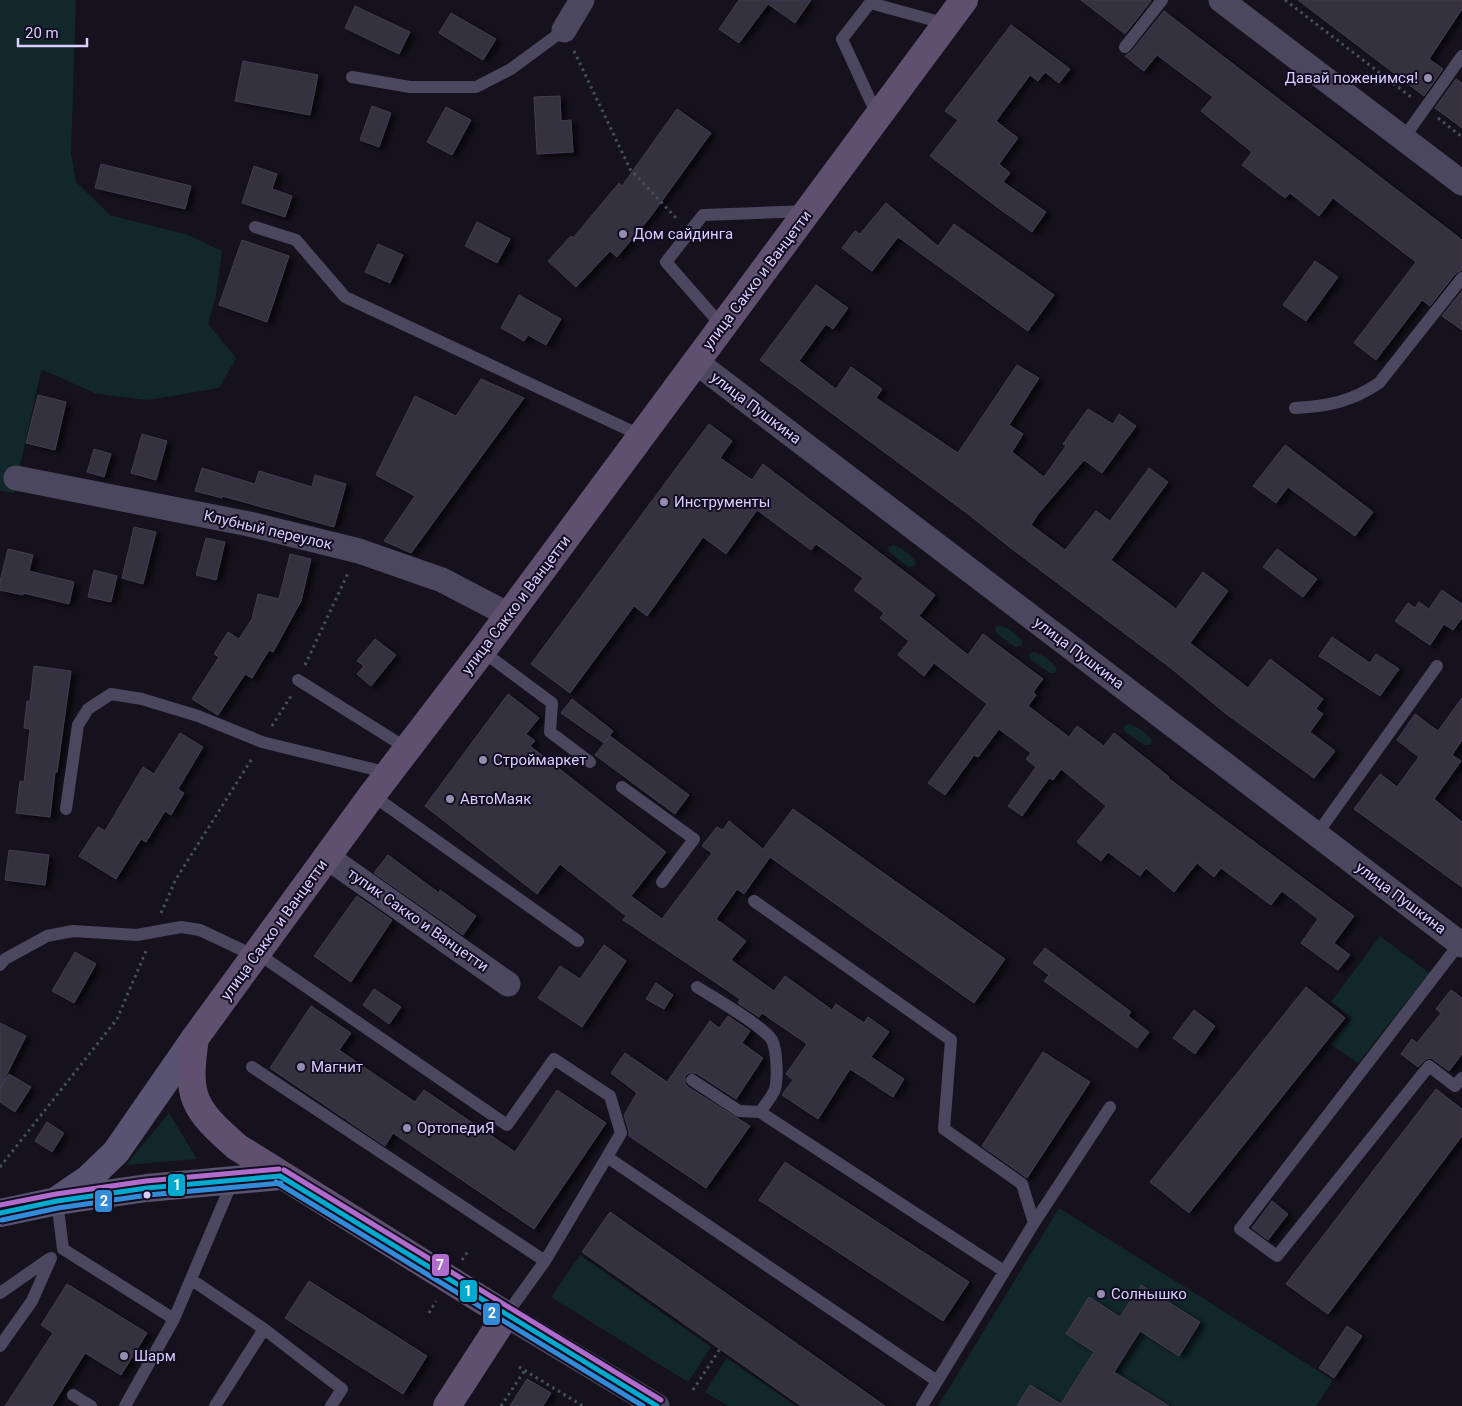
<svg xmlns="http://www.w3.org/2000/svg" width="1462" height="1406" font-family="Roboto,sans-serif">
<defs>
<filter id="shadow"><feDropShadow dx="5.5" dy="3" stdDeviation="2.5" flood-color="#0009"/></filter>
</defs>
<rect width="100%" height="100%" fill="#15121d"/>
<path fill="#12272a" d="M0,0H76L71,153L76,182L110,215L188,235L222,251L216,295L208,324L236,358L219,388L148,400L97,394L43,370L41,371L14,493L0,491Z
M893,545C901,547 911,555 916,562L914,566L908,567L889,552L888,547Z
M1000,626C1008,627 1018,635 1023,642L1021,646L1015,647L996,633L995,627Z
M1034,652C1042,654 1052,661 1057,669L1055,673H1050L1030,659L1029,654Z
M1128,724C1137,726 1147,733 1152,740L1150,745H1144L1124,731V726Z
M1380,936L1429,973L1358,1063L1330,1044L1352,1018L1331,1002Z
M169,1113L197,1159L126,1165Z
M1059,1208L1333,1380L1316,1406H1146L1152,1396L1114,1372L1140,1331L1179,1356L1200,1322L1141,1285L1120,1317L1089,1298L1066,1334L1094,1352L1061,1404L1030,1385L1017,1406H938Z
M580,1255L711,1347L688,1382L551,1297Z
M727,1358L796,1406H728L705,1392Z"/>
<path fill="#343040" stroke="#433c51" filter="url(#shadow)" d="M739,0H811L795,23L768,4L739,43L719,29Z
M1081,0H1150L1151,1L1125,34Z
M1298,0H1462V9L1429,59L1443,69L1424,96Z
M355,6L410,32L399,54L345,28Z
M1164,11L1462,240V270L1456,273L1430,306L1422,300L1376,360L1354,343L1416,262L1333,198L1319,216L1290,193L1285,198L1242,165L1252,152L1201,111L1213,97L1157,55L1144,71L1125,56L1131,52Z
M451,13L496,39L483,60L439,33Z
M1011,25L1070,69L1059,83L1045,72L1038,81L1030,75L996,121L1018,138L999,164L1010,173L1003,182L1046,212L1032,232L997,207L930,156L958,120L945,111Z
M243,61L318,75L310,115L235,101Z
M1456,79L1462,83V128L1435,108Z
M560,96L561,121L571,120L573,152L537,154L534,97Z
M372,106L391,113L379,147L360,140Z
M446,107L471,120L452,155L427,142Z
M677,109L711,133L651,216L617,257L610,251L576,287L548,261L571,236L573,238L619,183L622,186Z
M101,164L191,186L185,209L95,188Z
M254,166L277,174L272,189L292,196L285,217L242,203Z
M886,203L938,246L954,224L1054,295L1028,331L898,237L872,271L842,248L855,231L860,234Z
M477,222L510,239L497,263L465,246Z
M242,240L289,256L267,322L219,305Z
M378,244L403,255L390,283L365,272Z
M1315,261L1338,277L1306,321L1283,305Z
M816,285L848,308L833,329L826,324L799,361L836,389L851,367L882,389L876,398L958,453L1017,365L1039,378L1009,425L1023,434L1012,452L1044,477L1066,446L1063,444L1088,409L1113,424L1119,414L1136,426L1102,473L1084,460L1038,514L1031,525L1065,550L1096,511L1110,521L1149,468L1168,482L1111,560L1176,609L1203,572L1228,591L1190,643L1248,688L1270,659L1323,699L1316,709L1323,714L1310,732L1335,751L1314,778L1225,713L1172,669L1012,549L968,514L760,360Z
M1462,291V330L1442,316Z
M519,295L561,319L546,345L528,335L524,341L501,328Z
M481,379L524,398L411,553L384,541L415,496L376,475L415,396L456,416Z
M38,395L66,402L55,450L26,443Z
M709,424L732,441L720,458L752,480L763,464L935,595L919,616L968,655L983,634L1043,679L1033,692L1036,695L1028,706L1069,737L1077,726L1104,746L1114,733L1169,777L1168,778L1354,916L1334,943L1350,955L1338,970L1301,943L1318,919L1282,891L1271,905L1221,868L1214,877L1197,863L1174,892L1146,868L1140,876L1108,852L1101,861L1077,842L1106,806L1061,769L1053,780L1049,778L1022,816L1008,806L1036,767L1026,759L1031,753L999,729L978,757L974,755L945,795L928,783L987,704L934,663L924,676L898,655L909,641L880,618L884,613L854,590L863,578L816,544L811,550L757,510L726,554L703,537L647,616L634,606L570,693L531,664Z
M142,434L167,441L156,480L131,473Z
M1285,445L1373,512L1355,536L1288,487L1276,503L1253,486Z
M94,449L111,454L104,477L87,472Z
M202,468L255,484L259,471L312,487L315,475L346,484L334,527L222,496V498L195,491Z
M134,527L156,532L143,584L122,578Z
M206,538L225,542L216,580L196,575Z
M8,549L33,555L29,571L74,582L69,604L23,593V595L0,590V581Z
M1277,549L1317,579L1303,597L1263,567Z
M290,554L311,559L301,601L273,652L269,650L252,678L245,674L218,715L192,699L219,657L214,654L228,632L239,639L252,619L258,594L279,599Z
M94,570L117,576L111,602L88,597Z
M1442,590L1462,604V618L1453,630L1444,624L1430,645L1395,621L1408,603L1415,608L1419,602L1429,609Z
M1332,637L1370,663L1376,654L1399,669L1380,696L1319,656Z
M375,639L396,655L371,686L357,674L364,666L357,661Z
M34,666L71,671L57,772H55L50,817L16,813L20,781L24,782L30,729L24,728L27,701H30Z
M508,694L539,718L526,734L535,741L530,746L666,852L631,896L662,919L712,853L702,846L717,827L723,830L729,821L763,849L793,809L1005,959L974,1003L770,857L744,894L737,889L716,919L746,941L731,960L774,991L785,976L832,1010L836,1004L864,1023L868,1017L889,1032L871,1057L904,1079L893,1097L850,1069L818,1119L782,1095L793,1080L786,1074L807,1044L762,1013L759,1017L738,1003L740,999L623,920L626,916L560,864L537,894L425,806Z
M1462,698V740L1452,755L1461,761L1434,799L1462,822V887L1354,809L1380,774L1397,787L1419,757L1397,740L1415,714L1438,731Z
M572,699L613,731L604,743L561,713Z
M180,733L203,747L178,789L184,793L171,815L165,811L146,842L141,839L116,879L79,856L98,827L105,831L143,767L154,774Z
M610,736L689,795L675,814L595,755Z
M9,850L49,855L45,885L5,880Z
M388,855L439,893L440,890L476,916L463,935L374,873Z
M357,896L392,920L351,982L314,956Z
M604,945L626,961L582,1027L538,998L560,966L580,979Z
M1045,948L1131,1012L1128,1016L1149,1032L1137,1048L1044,981L1049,975L1033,963Z
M75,952L96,964L74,1003L52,991Z
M656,983L673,995L664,1009L646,999Z
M1306,987L1345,1018L1189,1213L1150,1182Z
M374,989L401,1007L389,1024L363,1005Z
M1451,990L1462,998V1054L1449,1071L1431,1058L1426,1059L1418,1067L1401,1054L1412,1039L1417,1043L1441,1013L1436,1009Z
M311,1006L351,1033L339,1050L415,1102L424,1090L515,1152L557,1090L606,1123L534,1229L393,1133L385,1146L270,1068Z
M1194,1010L1215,1026L1195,1054L1173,1038Z
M728,1016L750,1031L742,1043L763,1058L736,1099L696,1073H689L685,1076V1083L688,1087L750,1126L706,1188L629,1136V1131L624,1115L637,1093L611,1073L625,1053L667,1082L710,1021L719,1028Z
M0,1023L26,1036L0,1088Z
M1043,1052L1090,1082L1027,1178L982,1146Z
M9,1074L31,1087L15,1112L0,1102V1088Z
M1436,1089L1462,1109V1136L1328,1314L1286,1284Z
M47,1122L64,1133L52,1152L35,1141Z
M785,1162L969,1282L943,1321L759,1200Z
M1272,1201L1288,1214L1268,1240L1252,1228Z
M610,1212L687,1266L885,1406H801L582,1252Z
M309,1281L427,1356L403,1394L285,1318Z
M67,1284L147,1333L121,1375L85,1353L52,1406H5L53,1333L41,1325Z
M1141,1285L1200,1322L1179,1356L1140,1331L1114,1372L1169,1406H1017L1030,1385L1061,1404L1094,1352L1066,1334L1089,1297L1120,1317Z
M1347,1326L1362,1336L1334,1378L1319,1368Z
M527,1379L551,1393L543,1406H510Z"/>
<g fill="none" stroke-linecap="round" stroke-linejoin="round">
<path stroke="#45505e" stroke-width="3" stroke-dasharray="2.5 4" stroke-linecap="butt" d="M1285,0L1411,97
M574,51L630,169L677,219
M1438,118L1462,137
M305,665L348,573
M272,726L291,696
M161,913L176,879L253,757
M0,1167L117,1019L146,951
M462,1260L469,1250
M429,1313L436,1301
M519,1367L583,1406
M693,1390L720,1349
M501,1406L525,1370"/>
<path stroke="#4b475e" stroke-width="12" d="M1125,47L1162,0
M352,77L410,87H476L511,69L564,30
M878,117L842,39L870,3L947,24
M1403,139L1462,56
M255,227L296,240L345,297L642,436
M722,326L666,262L703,215L806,211
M1295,408C1328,406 1351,402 1379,383L1462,278
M482,651L552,703L550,732L590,762
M298,680L408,749
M622,787L694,839L662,882
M372,795L578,941
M66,809L78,725L88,709L111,694L142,699L198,716L262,742L389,773
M1317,834L1437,666
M754,901L951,1040L944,1129L1022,1184L1034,1223
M1460,943L1240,1229L1277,1256L1429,1066L1455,1086L1462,1078
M257,953L507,1125L554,1059L610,1096L621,1133L607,1157
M0,965L5,959L47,936L73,931L137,935L181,927L200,930L255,956
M697,987C714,998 762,1025 772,1040C777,1050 778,1078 775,1089C772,1097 765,1105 760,1112L1004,1271
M252,1067L545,1261
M692,1080L739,1111L760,1112
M57,1201L63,1249
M63,1249L174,1319
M192,1280L264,1329L215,1406
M0,1293L49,1259
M506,1315L545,1261L607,1157L937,1381
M264,1329L342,1389L331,1406
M0,1346L32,1301L51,1258
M73,1395L91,1406
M125,1406L174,1319L233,1180
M922,1406L1034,1223L1110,1107"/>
<path stroke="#4b475e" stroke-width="25" d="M1221,0L1462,183
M564,30L582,0
M696,362L1462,945
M16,478L249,524L359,551L442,580L509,615
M327,857L508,984
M506,1315L657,1406"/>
<path stroke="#575371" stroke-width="28" d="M60,1198L88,1179L116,1152L195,1038
M0,1213L57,1201L147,1188L280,1176"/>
<path stroke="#60506f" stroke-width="28" d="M447,1406L506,1315L237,1147C193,1108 186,1098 195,1038L372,795L482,651L964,0"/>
<defs>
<path id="bus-1" d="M280,1176L657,1406
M0,1213L57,1201L147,1188L280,1176"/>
<path id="bus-2" d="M276,1182L643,1406
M2,1220L58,1208L148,1195L281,1183"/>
<path id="bus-3" d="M284,1170L661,1400
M0,1205L56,1194L146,1181L279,1169"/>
</defs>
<use href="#bus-1" stroke="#130d22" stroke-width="9"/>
<use href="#bus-2" stroke="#130d22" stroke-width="9"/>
<use href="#bus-3" stroke="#130d22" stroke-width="9"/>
<use href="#bus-1" stroke="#00a9ce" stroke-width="5"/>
<use href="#bus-2" stroke="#338bd7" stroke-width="5"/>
<use href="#bus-3" stroke="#b06ccc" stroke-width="5"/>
</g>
<g fill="#948db0" stroke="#130d22" stroke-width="2">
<circle cx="1428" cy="78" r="5"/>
<circle cx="623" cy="234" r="5"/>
<circle cx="664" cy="502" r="5"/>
<circle cx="483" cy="760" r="5"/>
<circle cx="450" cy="799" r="5"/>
<circle cx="301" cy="1067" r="5"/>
<circle cx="407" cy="1128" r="5"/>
<circle cx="1101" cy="1294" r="5"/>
<circle cx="124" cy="1356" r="5"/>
</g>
<circle fill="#d9cfff" stroke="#130d22" stroke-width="2" cx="147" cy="1195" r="4.5"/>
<g text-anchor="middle" stroke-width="4" stroke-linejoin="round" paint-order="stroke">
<g font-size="15" fill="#d9cfff" stroke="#130d22" text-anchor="start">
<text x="1418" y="83" text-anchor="end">Давай поженимся!</text>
<text x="633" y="239">Дом сайдинга</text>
<text x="674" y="507">Инструменты</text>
<text x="493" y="765">Строймаркет</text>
<text x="460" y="804">АвтоМаяк</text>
<text x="311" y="1072">Магнит</text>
<text x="417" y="1133">ОртопедиЯ</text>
<text x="1111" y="1299">Солнышко</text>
<text x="134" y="1361">Шарм</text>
</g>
<g font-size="15" fill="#d9cfff" stroke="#130d22">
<text transform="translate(757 280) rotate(-53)" y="5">улица Сакко и Ванцетти</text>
<text transform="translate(756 408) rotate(37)" y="5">улица Пушкина</text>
<text transform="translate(268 530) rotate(13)" y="5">Клубный переулок</text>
<text transform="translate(516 605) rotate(-53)" y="5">улица Сакко и Ванцетти</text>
<text transform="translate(1079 653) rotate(37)" y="5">улица Пушкина</text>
<text transform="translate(1401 898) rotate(37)" y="5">улица Пушкина</text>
<text transform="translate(418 920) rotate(35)" y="5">тупик Сакко и Ванцетти</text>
<text transform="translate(274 930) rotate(-54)" y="5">улица Сакко и Ванцетти</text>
</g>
</g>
<g stroke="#130d22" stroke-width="2">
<rect x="167" y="1173" width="19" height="24" rx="5" fill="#00a9ce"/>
<rect x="94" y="1189" width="19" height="24" rx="5" fill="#338bd7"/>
<rect x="431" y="1253" width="19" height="24" rx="5" fill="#b06ccc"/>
<rect x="459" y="1279" width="19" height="24" rx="5" fill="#00a9ce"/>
<rect x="482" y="1302" width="19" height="24" rx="5" fill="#338bd7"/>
</g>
<g font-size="14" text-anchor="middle" font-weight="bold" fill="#fff">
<text x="177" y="1190">1</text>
<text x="104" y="1206">2</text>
<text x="440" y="1270">7</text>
<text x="468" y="1296">1</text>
<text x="492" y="1318">2</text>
</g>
<path d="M18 38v8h69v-8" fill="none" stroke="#d9cfff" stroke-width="2.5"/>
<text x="25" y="38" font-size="15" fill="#d9cfff" stroke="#130d22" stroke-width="4" paint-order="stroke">20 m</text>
</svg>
